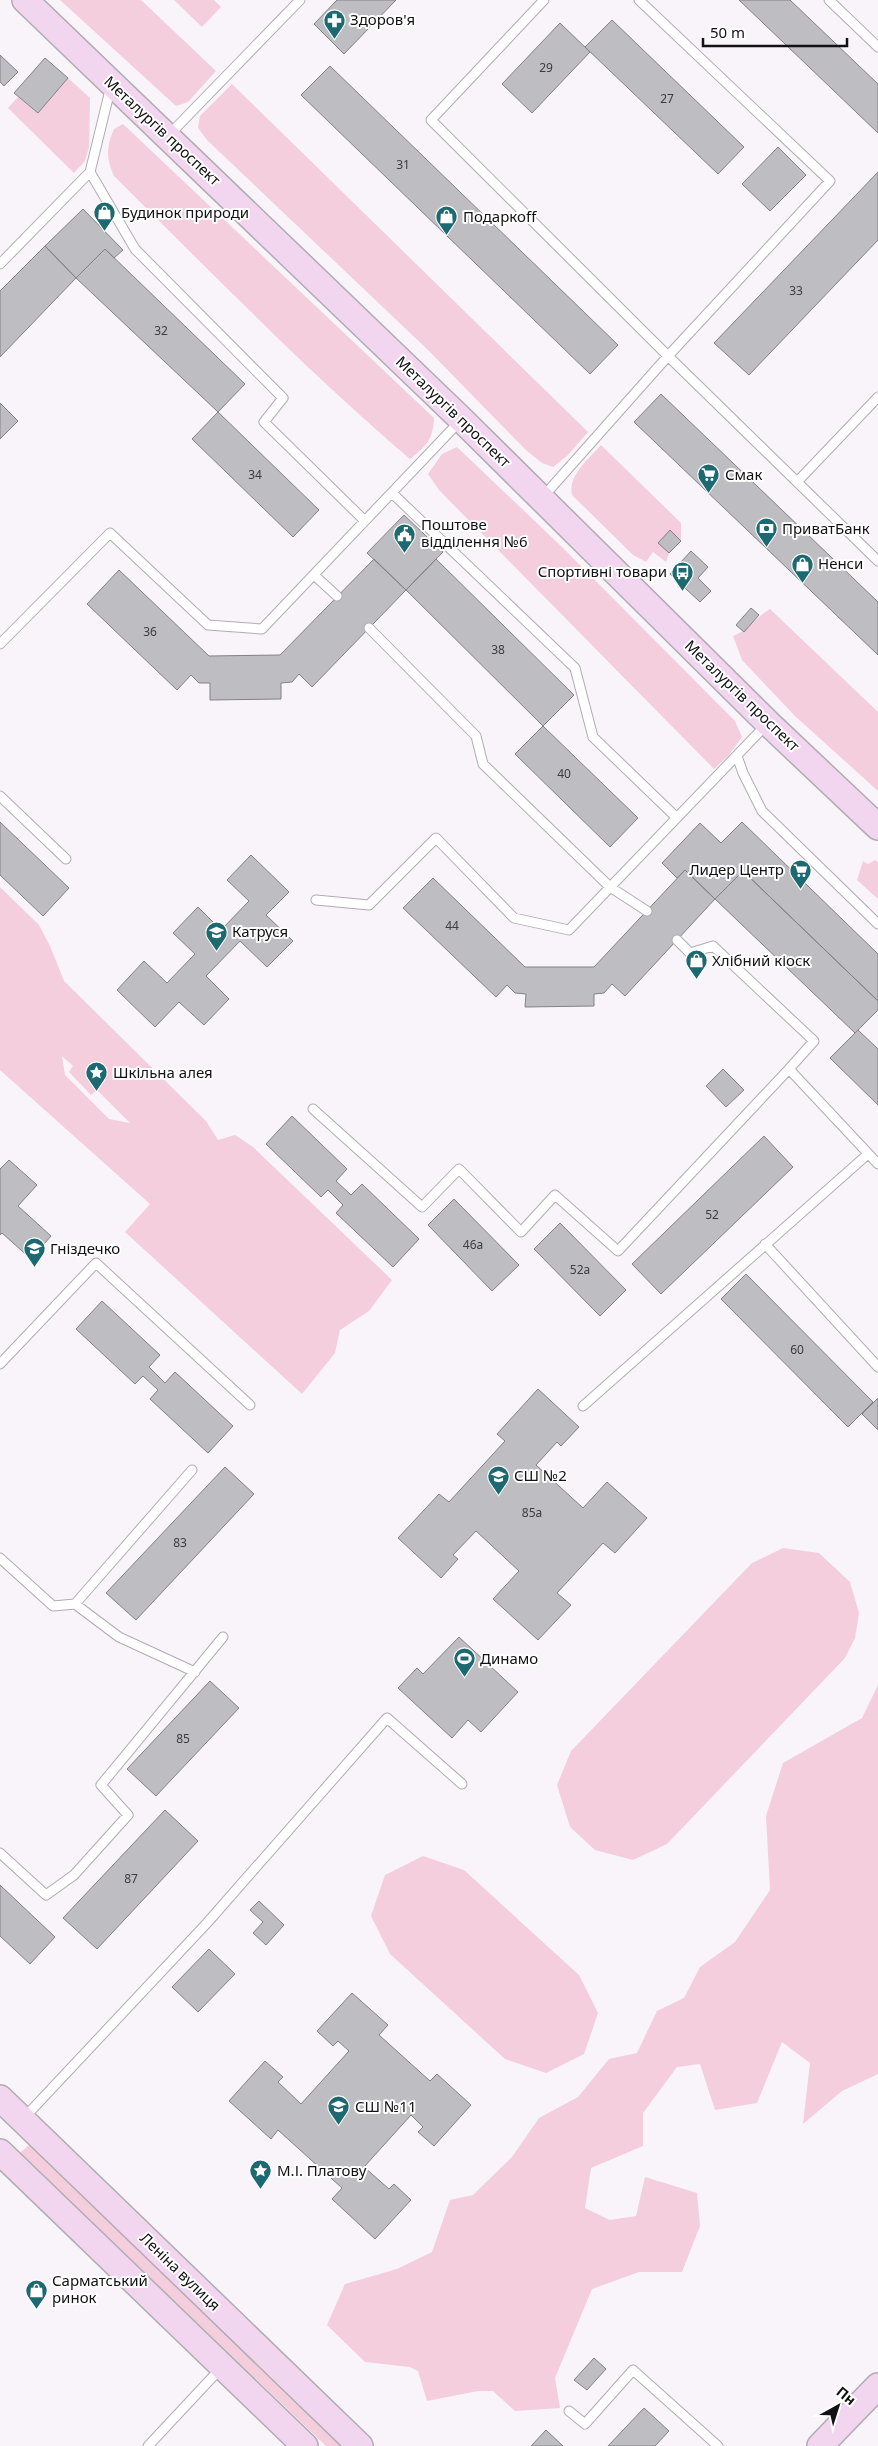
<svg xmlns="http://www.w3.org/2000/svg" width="878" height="2446" font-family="'Noto Sans',sans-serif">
<rect width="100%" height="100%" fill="#f8f4fa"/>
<path fill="#f4cedc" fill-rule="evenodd" d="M60,0H141L216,71L188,102L176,106Z
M174,0H214L221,7L202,27Z
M68,78L90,98L89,147L85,161L74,173L8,108L18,97L38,113Z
M232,84L588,432L568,455L553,467L542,463L526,450L428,350L207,140L198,128L200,116Z
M123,124L434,418C433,440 426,446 410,459C306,370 211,272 114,176C106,159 106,147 114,129Z
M601,445L681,523V541L669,553L666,562L653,552L646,562L633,555L572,495C568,475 588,460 601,445Z
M457,447L562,547L735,721L742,737L729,755L714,769L439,490L428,474L442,454Z
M770,609L878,712V791L795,716L742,660L733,636C748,631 756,617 770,609Z
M875,860L878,862V899L857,880L863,861L868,864Z
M0,887L39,925L50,946L64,981L206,1121L218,1140L235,1135L253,1147L392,1280L369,1311L340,1330L335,1353L302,1394L125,1232L150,1204L0,1070ZM62,1056L73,1066L69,1072L91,1095L97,1090L130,1123L109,1119L65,1075Z
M783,1548L819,1553L850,1582L859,1613L855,1638L845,1658L667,1844L633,1860L595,1850L570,1827L557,1785L571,1751L752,1563Z
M878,1685V2074L842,2091L803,2124L810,2063L782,2042L757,2103L715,2110L700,2064L677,2067L643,2113V2146L591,2168L585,2208L610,2220L636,2216L645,2177L697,2193L700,2226L682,2272H639L592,2289L555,2378L560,2408L515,2411L493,2391H478L427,2401L418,2371L410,2367L365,2362L327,2325L345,2284L397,2269L432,2252L450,2200L473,2195L512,2157L539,2118L578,2097L609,2059L637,2053L657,2011L684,1998L700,1967L735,1942L770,1890L766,1816L783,1763L862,1718Z
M423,1856L464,1870L579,1975L598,2013L584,2054L546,2073L505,2059L390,1954L371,1916L385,1875Z
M30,2144L345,2446H326L20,2153Z"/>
<path fill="#bdbdc2" stroke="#828187" d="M337,0H396L344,54L314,24Z
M739,0H790L878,84V133Z
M612,20L744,147L718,174L585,47Z
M560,23L590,52L532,113L502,84Z
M0,55L18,72L4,86L0,82Z
M45,58L68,78L38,113L14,93Z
M330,66L618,345L590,374L301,95Z
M778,147L806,175L770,211L742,184Z
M878,172V240L749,375L714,343Z
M83,209L123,250L114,258L105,249L76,278L45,246Z
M45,246L76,278L0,357V291Z
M105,249L245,384L218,412L76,278Z
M661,394L878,602V655L634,422Z
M0,403L18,421L0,439Z
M218,412L319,510L293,537L192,439Z
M404,515L443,552L406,590L367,553Z
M670,530L681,541L669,553L658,543Z
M691,551L708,567L698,578L711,591L700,602L670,574Z
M374,559L406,590L312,687L299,674L292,682L281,683V699L210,700V683H199L191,675L177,690L87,604L119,570L209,656L280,655Z
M436,559L574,695L543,726L406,590Z
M751,608L759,615L744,632L736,625Z
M543,726L638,818L610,847L515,754Z
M0,822L69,888L43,916L0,875Z
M742,822L878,954V1001L743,871L715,899L685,870L677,878L662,863L700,823L721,843Z
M251,855L289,892L266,915L293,941L267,967L240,941L206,976L229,999L204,1025L179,1002L155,1027L117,990L144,961L167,983L195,954L173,933L198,907L221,930L249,901L227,880Z
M685,870L715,899L625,996L612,984L604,993L594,994V1006L525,1007L526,994L515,993L507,985L496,997L403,908L433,878L525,967H594Z
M743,871L878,1001V1010L855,1033L715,899Z
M858,1030L878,1049V1105L830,1058Z
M723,1069L744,1090L726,1107L706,1086Z
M292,1116L347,1169L336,1181L351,1195L362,1184L419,1239L393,1267L336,1213L343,1205L328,1190L321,1197L266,1144Z
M764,1136L793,1167L661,1294L632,1264Z
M9,1160L37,1185L18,1206L51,1236L31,1259L2,1233L0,1235V1169Z
M454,1199L519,1265L492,1291L428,1225Z
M560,1223L626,1290L600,1316L534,1249Z
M746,1274L873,1402L848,1427L721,1299Z
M102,1301L160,1355L149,1367L165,1383L175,1372L233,1426L208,1453L150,1399L158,1390L143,1376L135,1384L76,1329Z
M538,1389L579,1427L561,1446L557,1442L536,1465L583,1508L607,1482L647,1518L615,1553L603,1543L557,1593L571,1605L538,1640L493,1599L519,1571L476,1531L453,1555L458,1559L441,1578L398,1538L439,1494L449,1502L505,1441L497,1434Z
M878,1398V1430L862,1414Z
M225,1467L254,1494L136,1620L106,1593Z
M459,1637L518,1692L481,1732L468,1720L452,1738L398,1688L417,1668L423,1674Z
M210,1681L239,1708L156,1796L127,1769Z
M165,1810L198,1841L97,1949L63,1918Z
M0,1885L55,1937L30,1964L0,1936Z
M259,1901L284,1925L266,1945L253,1933L263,1922L250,1910Z
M209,1949L235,1974L198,2012L172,1987Z
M352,1993L388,2025L379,2035L430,2081L437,2074L471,2105L434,2146L418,2132L423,2127L411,2115L364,2167L389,2189L394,2184L411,2200L375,2239L332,2199L342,2188L278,2130L271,2139L229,2101L265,2061L283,2077L278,2082L301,2104L349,2051L338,2041L333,2046L317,2031Z
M594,2358L606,2369L587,2390L574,2380Z
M644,2408L669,2431L655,2446H608Z
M546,2430L563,2446H531Z"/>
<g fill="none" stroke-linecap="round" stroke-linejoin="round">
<defs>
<path id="lane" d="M544,0L431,120L668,356L878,561
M829,0L878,47
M168,136L300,0
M90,172L135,249L283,398L264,422L365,521
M0,264L90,172L111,86
M797,482L878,397
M392,493L575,668L593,737L676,817
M542,498L668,356L830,181L639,0
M314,575L337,596
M369,628L476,736L483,764L610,887L647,911
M0,644L110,533L208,625L262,629L460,421
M737,756L743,773L762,811L878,924
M0,796L66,859
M316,900L369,905L436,838L514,918L569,930L767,724
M677,940L690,953L713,946L814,1041L789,1069L878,1164
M313,1109L422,1207L459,1169L521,1232L555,1195L618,1251L789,1069
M765,1244L878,1367
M0,1364L96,1263L250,1405
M583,1406L868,1154
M0,1558L53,1606L75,1604L192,1470
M75,1604L119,1637L195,1672
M0,1853L46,1895L74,1875L128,1815L101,1785L223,1637
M24,2118L207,1923L387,1718L462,1784
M569,2411L585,2424L633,2370L718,2446
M148,2446L221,2368"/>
<path id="secondary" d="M25,0L461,419L768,723L878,827
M0,2098L360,2446
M0,2152L305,2446
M820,2446L878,2386"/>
</defs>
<use href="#lane" stroke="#b0adb2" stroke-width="11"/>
<use href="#secondary" stroke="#b0adb2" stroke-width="28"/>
<use href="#lane" stroke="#fff" stroke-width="9"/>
<use href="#secondary" stroke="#f2d5ee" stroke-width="25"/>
</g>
<defs>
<symbol id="pharmacy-pin" viewBox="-11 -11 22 30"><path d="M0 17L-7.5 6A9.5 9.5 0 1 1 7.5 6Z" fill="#1d6972" stroke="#fff"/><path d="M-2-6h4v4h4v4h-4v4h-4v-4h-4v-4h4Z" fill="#fff"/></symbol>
<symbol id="shop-pin" viewBox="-11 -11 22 30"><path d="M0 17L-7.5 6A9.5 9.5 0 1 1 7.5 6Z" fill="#1d6972" stroke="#fff"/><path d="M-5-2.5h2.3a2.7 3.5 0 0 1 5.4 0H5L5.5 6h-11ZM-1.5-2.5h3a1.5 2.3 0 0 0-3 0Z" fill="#fff"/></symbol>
<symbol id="supermarket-pin" viewBox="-11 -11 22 30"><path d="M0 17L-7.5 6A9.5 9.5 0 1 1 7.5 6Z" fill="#1d6972" stroke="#fff"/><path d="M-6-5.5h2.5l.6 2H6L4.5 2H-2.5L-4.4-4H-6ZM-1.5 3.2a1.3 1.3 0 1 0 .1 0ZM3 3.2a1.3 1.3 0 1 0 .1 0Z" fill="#fff"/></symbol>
<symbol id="bank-pin" viewBox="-11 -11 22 30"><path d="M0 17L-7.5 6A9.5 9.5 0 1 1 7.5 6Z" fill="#1d6972" stroke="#fff"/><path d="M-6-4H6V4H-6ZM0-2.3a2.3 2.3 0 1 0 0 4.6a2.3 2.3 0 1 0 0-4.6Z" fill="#fff"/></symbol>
<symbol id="civic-pin" viewBox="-11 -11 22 30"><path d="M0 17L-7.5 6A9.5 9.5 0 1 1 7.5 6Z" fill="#1d6972" stroke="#fff"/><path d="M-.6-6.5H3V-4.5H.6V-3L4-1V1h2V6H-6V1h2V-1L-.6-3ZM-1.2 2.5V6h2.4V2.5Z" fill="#fff"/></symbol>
<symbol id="bus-pin" viewBox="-11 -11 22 30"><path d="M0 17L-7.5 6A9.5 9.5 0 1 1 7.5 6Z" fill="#1d6972" stroke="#fff"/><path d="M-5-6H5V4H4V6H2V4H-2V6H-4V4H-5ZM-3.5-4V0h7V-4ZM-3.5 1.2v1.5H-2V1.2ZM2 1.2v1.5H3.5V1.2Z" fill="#fff"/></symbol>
<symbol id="school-pin" viewBox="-11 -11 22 30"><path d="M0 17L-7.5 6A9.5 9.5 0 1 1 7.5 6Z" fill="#1d6972" stroke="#fff"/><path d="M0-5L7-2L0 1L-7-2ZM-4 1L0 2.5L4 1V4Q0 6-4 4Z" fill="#fff"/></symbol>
<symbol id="sight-pin" viewBox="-11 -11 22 30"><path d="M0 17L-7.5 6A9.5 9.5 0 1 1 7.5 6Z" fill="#1d6972" stroke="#fff"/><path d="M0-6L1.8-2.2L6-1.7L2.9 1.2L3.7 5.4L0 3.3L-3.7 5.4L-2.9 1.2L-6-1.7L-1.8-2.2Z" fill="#fff"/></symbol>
<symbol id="stadium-pin" viewBox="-11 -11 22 30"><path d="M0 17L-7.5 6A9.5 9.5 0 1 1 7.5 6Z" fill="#1d6972" stroke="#fff"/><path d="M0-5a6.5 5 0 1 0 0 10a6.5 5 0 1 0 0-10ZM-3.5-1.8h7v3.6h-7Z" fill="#fff"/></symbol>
</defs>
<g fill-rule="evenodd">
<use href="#pharmacy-pin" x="322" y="8" width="25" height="34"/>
<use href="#shop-pin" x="92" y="200" width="25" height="34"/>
<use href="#shop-pin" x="434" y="204" width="25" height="34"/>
<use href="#supermarket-pin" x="696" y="462" width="25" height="34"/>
<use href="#bank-pin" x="754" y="516" width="25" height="34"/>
<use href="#civic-pin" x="392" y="522" width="25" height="34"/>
<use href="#shop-pin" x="790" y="552" width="25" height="34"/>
<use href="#bus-pin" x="670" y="560" width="25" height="34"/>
<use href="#supermarket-pin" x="788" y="858" width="25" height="34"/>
<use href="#school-pin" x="204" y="920" width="25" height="34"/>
<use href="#shop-pin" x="684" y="948" width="25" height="34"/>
<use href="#sight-pin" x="84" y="1060" width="25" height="34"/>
<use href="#school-pin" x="22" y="1236" width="25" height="34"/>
<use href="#school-pin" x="486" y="1464" width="25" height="34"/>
<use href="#stadium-pin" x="452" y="1646" width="25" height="34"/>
<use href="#school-pin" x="326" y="2094" width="25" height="34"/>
<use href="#sight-pin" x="248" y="2158" width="25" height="34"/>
<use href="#shop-pin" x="24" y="2278" width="25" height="34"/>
</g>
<g text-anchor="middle" stroke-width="4" stroke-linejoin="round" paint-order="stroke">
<g font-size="12" fill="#3d3c3f">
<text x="546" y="72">29</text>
<text x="667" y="103">27</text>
<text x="403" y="169">31</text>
<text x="796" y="295">33</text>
<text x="161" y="335">32</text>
<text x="255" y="479">34</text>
<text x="150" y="636">36</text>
<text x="498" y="654">38</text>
<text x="564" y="778">40</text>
<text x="452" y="930">44</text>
<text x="712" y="1219">52</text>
<text x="473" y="1249">46а</text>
<text x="580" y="1274">52а</text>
<text x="797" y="1354">60</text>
<text x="532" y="1517">85а</text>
<text x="180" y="1547">83</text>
<text x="183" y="1743">85</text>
<text x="131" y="1883">87</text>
</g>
<g font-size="15" fill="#121113" stroke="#fff" text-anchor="start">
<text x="350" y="25">Здоров'я</text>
<text x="121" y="218">Будинок природи</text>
<text x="463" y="222">Подаркоff</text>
<text x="725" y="480">Смак</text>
<text x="421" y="530">Поштове<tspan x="421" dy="17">відділення №6</tspan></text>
<text x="782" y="534">ПриватБанк</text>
<text x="818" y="569">Ненси</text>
<text x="667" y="577" text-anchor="end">Спортивні товари</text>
<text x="784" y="875" text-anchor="end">Лидер Центр</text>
<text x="232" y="937">Катруся</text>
<text x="712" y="966">Хлібний кіоск</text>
<text x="113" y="1078">Шкільна алея</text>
<text x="50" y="1254">Гніздечко</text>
<text x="514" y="1481">СШ №2</text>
<text x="480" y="1664">Динамо</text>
<text x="355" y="2112">СШ №11</text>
<text x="277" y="2176">М.І. Платову</text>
<text x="52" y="2286">Сарматський<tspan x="52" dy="17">ринок</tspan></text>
</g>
<g font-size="15" fill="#121113" stroke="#fff">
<text transform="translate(162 131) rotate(43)" y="5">Металургів проспект</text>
<text transform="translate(453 412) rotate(44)" y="5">Металургів проспект</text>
<text transform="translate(742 696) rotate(44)" y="5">Металургів проспект</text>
<text transform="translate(180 2272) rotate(44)" y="5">Леніна вулиця</text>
</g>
</g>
<g transform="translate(838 2406) rotate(39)" stroke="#ffffff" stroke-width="4" paint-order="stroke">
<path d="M0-4L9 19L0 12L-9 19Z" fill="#121113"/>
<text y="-8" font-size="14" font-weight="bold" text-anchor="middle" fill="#121113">Пн</text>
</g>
<path d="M703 38v8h144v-8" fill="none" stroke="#121113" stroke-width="2.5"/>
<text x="710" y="38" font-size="15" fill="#121113" stroke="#ffffff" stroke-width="4" paint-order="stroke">50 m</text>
</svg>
